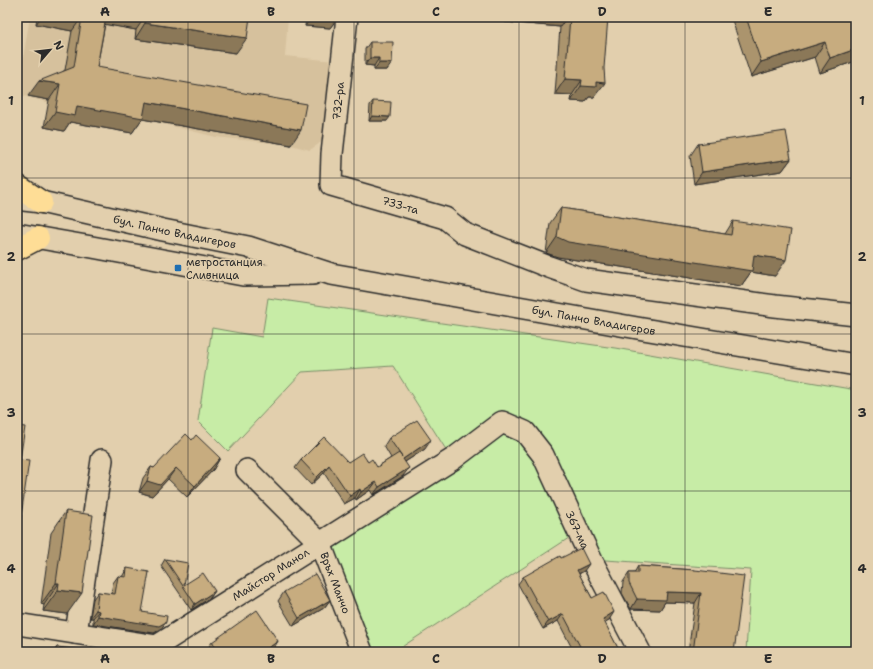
<svg xmlns="http://www.w3.org/2000/svg" width="873" height="669" font-family="'Shantell Sans',sans-serif">
<rect width="100%" height="100%" fill="#e2cfad"/>
<filter id="ink" filterUnits="userSpaceOnUse"><feTurbulence type="fractalNoise" baseFrequency=".025" numOctaves="2"/><feDisplacementMap in="SourceGraphic" scale="8" xChannelSelector="R" yChannelSelector="G"/><feConvolveMatrix kernelMatrix="1 2 1 2 8 2 1 2 1" color-interpolation-filters="sRGB"/></filter>
<g filter="url(#ink)">
<path fill="#d6c19d" d="M30,17H288L285,56L334,61L327,138L310,150L291,145L216,137L140,118L72,106L46,102L17,94Z"/>
<path fill="#c7eca6" stroke="#798c68" d="M268,298L615,348L856,390V652H746L751,570L591,559L578,532L394,652H362L320,543L452,459L393,366L302,372L228,451L198,421L212,328L262,337Z"/>
<g fill="none" stroke-linecap="round" stroke-linejoin="round">
<defs>
<g id="minor">
<path id="s1" d="M347,17L332,154L331,185L445,218L465,234L549,267L586,280L775,306L856,315"/>
<path id="s2" d="M24,200L41,202L163,230L248,247L331,274L643,329L856,365"/>
<path d="M17,234L92,247L243,275L313,274"/>
<path id="s3" d="M247,470L320,543L362,652"/>
<path id="s4" d="M17,624L157,646L453,459L502,422L525,432L543,455L591,559L640,652"/>
<path d="M76,633L102,460"/>
</g>
<path id="major" d="M17,186L41,202
M17,249L38,238"/>
</defs>
<use href="#minor" stroke="#2b2b2b" stroke-width="24"/>
<use href="#major" stroke="#2b2b2b" stroke-width="25"/>
<use href="#minor" stroke="#e2cfad" stroke-width="21"/>
<use href="#major" stroke="#fedd96" stroke-width="22"/>
</g>
<path fill="#ab946d" stroke="#2b2b2b" d="M37,17H250L236,53L135,39L136,30L105,24L97,67L291,145L142,119L132,133L70,122L64,131L44,127L49,100L28,96L65,70L72,31L36,24Z
M306,17H336V20L330,28L305,26Z
M505,17H608L594,97H589L585,102L571,101L572,95L555,94L560,27L505,22Z
M731,17H856V61L820,73L815,57L751,77Z
M370,42L387,70H374V66L365,65V49Z
M373,101L387,121H369L370,105Z
M698,144L791,159L782,171L694,184L690,156Z
M561,208L725,234L733,221L775,276L751,272L741,286L558,257L546,253L550,223Z
M389,438L425,449L405,462L403,476L373,495L370,490L356,500L355,498L344,504L324,473L311,485L295,468L301,460L348,462H368L377,467L391,458L384,446Z
M192,440L220,458L213,470L187,497L168,479L152,496L139,492L143,478L151,467L154,468Z
M66,511L67,614L43,611L44,605L41,604L51,533Z
M165,559L184,585L215,591L210,598L191,610L161,566Z
M638,566L695,570L734,652H688L695,603L665,602L660,610L631,609L622,593L623,582L629,573H634Z
M127,568L142,612L166,622L161,629L154,633L93,624V618H90L93,599L98,592L111,594L113,583L118,576L122,577Z
M584,571L579,574L592,598L609,620L604,622L620,652H574L558,621L543,629L518,584L523,577Z
M284,592L330,600L324,608L293,626L278,601Z
M278,641L271,652H205L212,642Z
M57,647L83,652H86H44L45,651L53,652Z"/>
<path fill="#8b7859" stroke="#2b2b2b" d="M41,17H82L72,31L36,24Z
M102,17H145L136,30L97,23Z
M509,17H567L560,27L505,22Z
M311,18L336,20L330,28L305,26Z
M145,23L247,38L236,53L135,39Z
M825,42L815,57L751,77L761,62Z
M856,49V61L820,73L830,58Z
M370,58H379L374,66L365,65Z
M379,63H392L387,70H374Z
M565,79L582,80L572,95L555,94Z
M39,81L60,84L49,100L28,96Z
M596,82L605,83L594,97H589L585,102L571,101L581,86Z
M146,102L301,130L291,145L142,119L132,133L70,122L64,131L44,127L55,112L77,106Z
M372,116L390,117L387,121H369Z
M791,159L782,171L694,184L702,172Z
M557,237L754,255L786,260L775,276L751,272L741,286L558,257L546,253Z
M431,440L425,449L397,467L403,459Z
M220,458L213,470L187,497L195,486Z
M329,465L324,473L311,485L317,477Z
M176,468L168,479L152,496L139,492L147,481Z
M409,468L403,476L373,495L379,487Z
M376,482L370,490L356,500L361,492Z
M360,489L355,498L344,504L350,496Z
M589,564L584,571L572,577L577,570Z
M56,583H59L44,605L41,604Z
M58,590L82,593L67,614L43,611Z
M215,591L210,598L191,610L195,604Z
M667,592L701,593L695,603L665,602L660,610L631,609L637,599Z
M330,600L324,608L293,626L299,618Z
M96,610L99,611L93,618H90Z
M614,612L609,620L598,626L603,619Z
M563,614L558,621L543,629L548,622Z
M98,616L166,622L161,629L154,633L93,624Z
M278,641L271,652H263Z"/>
<path fill="#c7ac7f" stroke="#2b2b2b" d="M82,17H106L97,67L306,104L301,130L146,102L143,118L77,106L75,116L55,112L60,84L39,81L74,67Z
M146,17H250L247,38L145,23Z
M311,17H336V20L311,18Z
M570,17H608L604,68L605,83L596,82V87L581,86L582,80L565,79Z
M746,17H856V49L830,58L825,42L761,62Z
M370,42H393L392,63H379V58H370Z
M373,101L391,102L390,117L372,116Z
M786,131L791,159L702,172L698,144Z
M561,208L731,235L733,221L791,230L786,260L754,255L752,271L568,242L557,237Z
M417,420L431,440L403,459L409,468L379,487L376,482L361,492L360,489L350,496L329,465L317,477L301,460L324,437L348,462L362,453L368,462L372,459L377,467L399,453L402,457L389,438Z
M17,426L25,427L20,460L29,461L17,544Z
M186,434L192,440L196,435L220,458L195,486L176,468L160,485L147,481L151,467L154,468Z
M66,511L93,515L82,593L58,590L59,583H56Z
M581,548L589,564L577,570L592,598L604,592L614,612L603,619L620,652H583L563,614L548,622L523,577L560,556L561,558Z
M165,559L188,563L184,585L203,573L215,591L195,604Z
M638,566L695,570L744,576L734,652H693L701,593L667,592L666,600L637,599L629,583V573H638Z
M127,568L149,572L142,612L167,616L166,622L159,626L98,616L99,611L96,610L98,592L115,594L118,576L126,577Z
M315,574L330,600L299,618L284,592Z
M257,610L278,641L263,652H219L212,642Z
M57,647L84,650L83,652H86H56Z
M45,651L56,652H44Z"/>
</g>
<path fill="none" stroke="#2b2b2b" stroke-width="1" stroke-opacity="0.55" d="M188,17V652M354,17V652M519,17V652M685,17V652M17,178H856M17,334H856M17,491H856"/>
<rect fill="#1f6fb2" stroke="#e2cfad" stroke-width="1.5" x="174" y="264" width="8" height="8" rx="2"/>
<g text-anchor="middle" stroke-width="3.5" stroke-linejoin="round" paint-order="stroke">
<g font-size="11" fill="#2b2b2b" stroke="#e2cfad">
<text transform="translate(338 101) rotate(-84)" y="4">732-ра</text>
<text dy="4" stroke="none"><textPath href="#s1" startOffset="241">733-та</textPath></text>
<text dy="4" stroke="none"><textPath href="#s2" startOffset="154">бул. Панчо Владигеров</textPath></text>
<text dy="4" stroke="none"><textPath href="#s2" startOffset="583">бул. Панчо Владигеров</textPath></text>
<text dy="4" stroke="none"><textPath href="#s4" startOffset="690">367-ма</textPath></text>
<text dy="4" stroke="none"><textPath href="#s4" startOffset="276">Майстор Манол</textPath></text>
<text dy="4" stroke="none"><textPath href="#s3" startOffset="146">Връх Манчо</textPath></text>
</g>
<g font-size="11" fill="#2b2b2b" stroke="#e2cfad" text-anchor="start">
<text x="186" y="266">метростанция<tspan x="186" dy="13">Сливница</tspan></text>
</g>
</g>
<rect width="873" height="669" fill="none" stroke="#e2cfad" stroke-width="44"/>
<g transform="translate(50 50) rotate(62)" stroke="#e2cfad" stroke-width="3" paint-order="stroke">
<path d="M0-3L7 15L0 10L-7 15Z" fill="#2b2b2b"/>
<text y="-6" font-size="11" font-weight="bold" text-anchor="middle" fill="#2b2b2b">N</text>
</g>
<rect x="22" y="22" width="829" height="625" fill="none" stroke="#2b2b2b" stroke-width="1.5"/>
<g font-size="13" text-anchor="middle" font-weight="bold" fill="#2b2b2b">
<text x="105" y="16">A</text>
<text x="271" y="16">B</text>
<text x="436" y="16">C</text>
<text x="602" y="16">D</text>
<text x="768" y="16">E</text>
<text x="11" y="105">1</text>
<text x="862" y="105">1</text>
<text x="11" y="261">2</text>
<text x="862" y="261">2</text>
<text x="11" y="417">3</text>
<text x="862" y="417">3</text>
<text x="11" y="573">4</text>
<text x="862" y="573">4</text>
<text x="105" y="663">A</text>
<text x="271" y="663">B</text>
<text x="436" y="663">C</text>
<text x="602" y="663">D</text>
<text x="768" y="663">E</text>
</g>
</svg>
